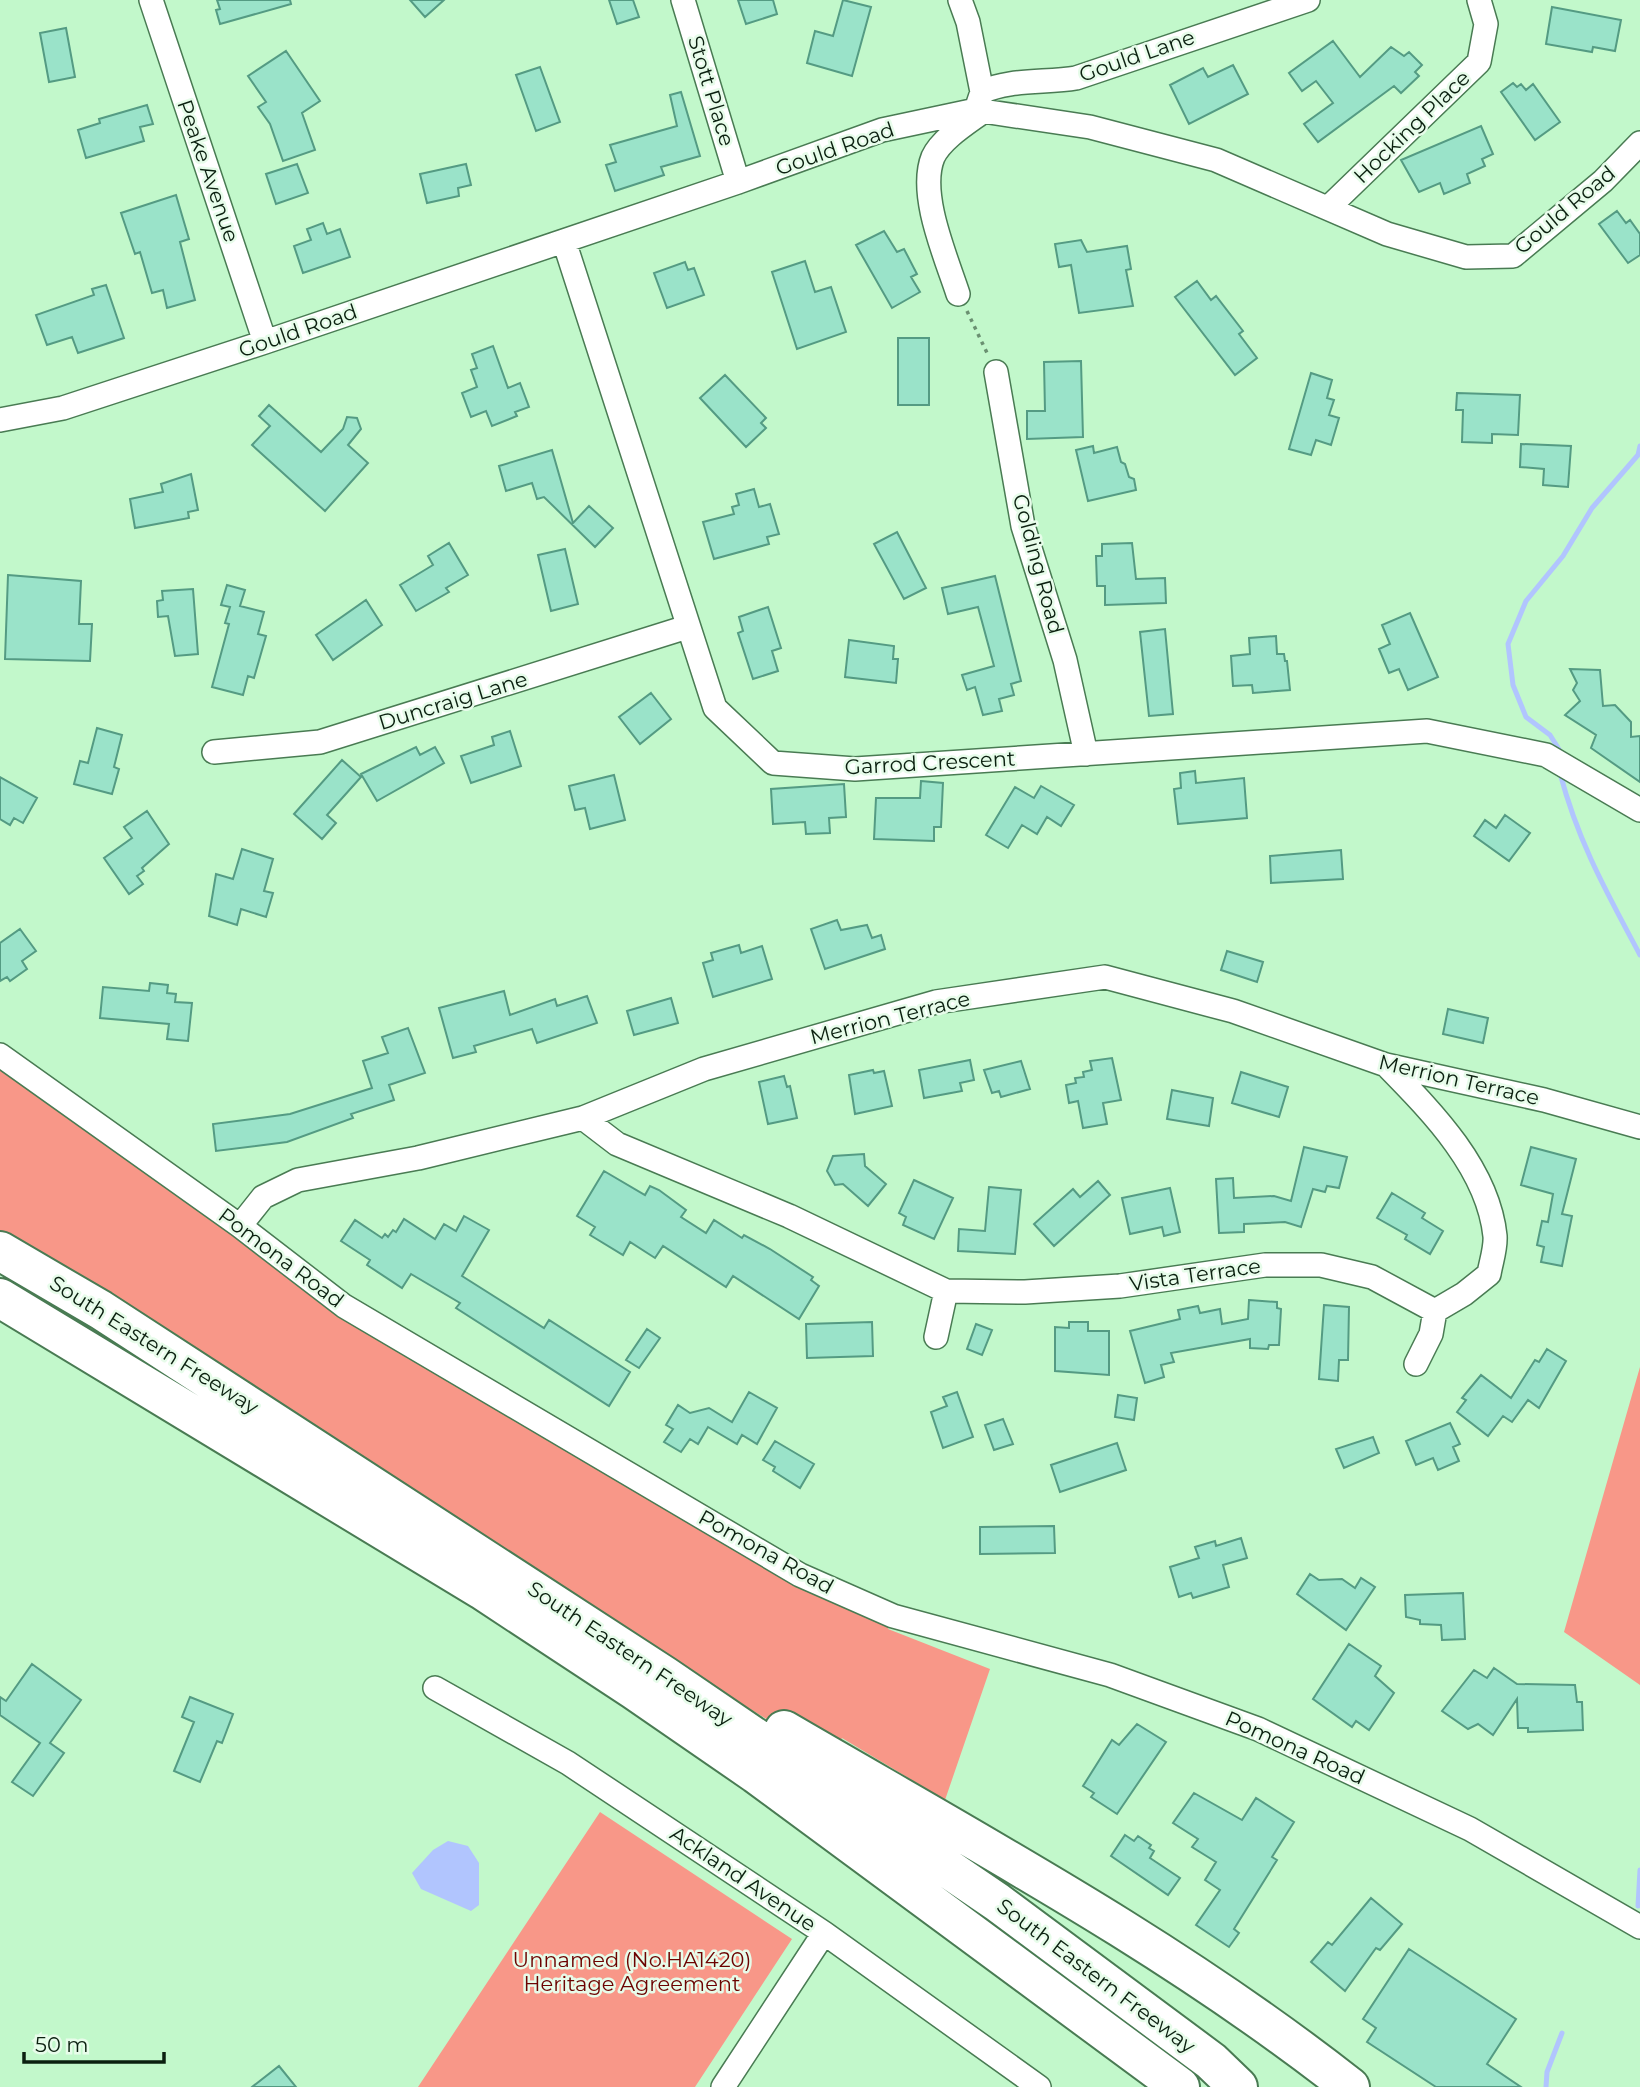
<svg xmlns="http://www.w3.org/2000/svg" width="1640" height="2087" font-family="Montserrat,sans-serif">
<rect width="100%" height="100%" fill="#c2f8cb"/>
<path fill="#f89788" d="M0,1056L344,1306L893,1616L888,1629L990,1669L945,1800L842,1738L832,1759L0,1251Z
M1640,1367V1685L1564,1632Z
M600,1812L792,1939L695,2087H418Z"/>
<path fill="#b1c5fe" d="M448,1841L468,1846L479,1863V1905L471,1911L421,1889L412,1873L433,1850Z"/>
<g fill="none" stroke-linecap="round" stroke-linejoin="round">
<path stroke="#b1c5fe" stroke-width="5" d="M1562,754L1550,735L1526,717L1513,685L1508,644L1526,601L1563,556L1592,508L1638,455L1640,446
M1560,773C1578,842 1607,893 1640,955
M1638,1906L1640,1870
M1546,2087L1547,2072L1562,2033"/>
</g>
<path fill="#9ae3c9" stroke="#549b83" stroke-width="2" d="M217,0H290L291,4L220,24L216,10L220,9Z
M410,0H444L425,17Z
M609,0H633L639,17L617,24Z
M738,0H773L777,14L746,24Z
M843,0L871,7L852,76L807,63L815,31L833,36Z
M1552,7L1621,20L1615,51L1593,47L1592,52L1546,44Z
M66,28L75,77L49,82L40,33Z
M1333,41L1360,77L1391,47L1404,56L1409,52L1422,65L1415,72L1419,76L1401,93L1394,86L1318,142L1304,124L1333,103L1316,81L1302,91L1289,73Z
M286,51L320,101L302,113L315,150L283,161L270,124L258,107L266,102L248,76Z
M1233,65L1248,94L1189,124L1170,85L1203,68L1208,77Z
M540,67L560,122L536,131L516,75Z
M1513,83L1517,87L1521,84L1526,90L1533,84L1560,122L1535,140L1501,92Z
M681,92L700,156L661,167L664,175L615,191L606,165L616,162L610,145L677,126L670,95Z
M147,105L153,124L140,127L144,141L86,158L78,130L100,123L99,119Z
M1481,126L1493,154L1482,159L1485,166L1467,174L1470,183L1444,194L1440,183L1419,192L1401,160Z
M297,164L308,193L276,204L266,174Z
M466,164L471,185L458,188L459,196L427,203L420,174Z
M176,195L189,239L180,242L195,300L167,308L163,290L152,293L140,252L135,254L121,213Z
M1617,211L1626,223L1630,220L1640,234V255L1628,263L1599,224Z
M323,223L327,234L340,229L350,257L303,273L294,246L311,240L307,229Z
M884,231L897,252L904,249L917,274L911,277L920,292L892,308L856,245Z
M1081,240L1087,252L1127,246L1131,269L1126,270L1133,306L1079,313L1071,265L1059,267L1055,244Z
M805,261L815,292L831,287L846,332L797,349L772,272Z
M685,262L688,270L694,268L704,295L667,308L654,273Z
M1197,281L1211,300L1216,296L1243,331L1239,334L1257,358L1235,375L1175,297Z
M106,285L124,338L78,353L72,337L47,345L36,315L94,295L92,289Z
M898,338H929V405H898Z
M493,346L508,388L520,383L529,407L515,412L517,416L492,426L486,411L471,417L462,393L477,387L471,370L477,368L472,354Z
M1081,361L1083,437L1027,439V411H1045L1044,362Z
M1311,373L1332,380L1327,398L1334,400L1329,415L1339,418L1331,445L1316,440L1311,455L1289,449Z
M725,375L766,418L761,423L766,428L746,447L700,398Z
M1457,393L1520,395L1518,435L1492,434V443L1462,442L1463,410H1456Z
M269,405L321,452L343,429L347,417L357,418L361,429L348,445L368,463L325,511L252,445L270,426L259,416Z
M1521,444L1571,446L1568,487L1543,485L1544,469L1520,467Z
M1093,446L1094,453L1117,447L1121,462L1125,464L1129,477L1134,479L1136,490L1088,501L1076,450Z
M552,450L573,523L589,506L613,528L595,547L544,497L537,499L532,483L506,491L499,466Z
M191,474L198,510L188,512L189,518L135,528L130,499L163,492L161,484Z
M754,489L759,507L770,504L779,534L767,537L769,544L714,559L703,522L734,514L732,507L739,505L736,494Z
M897,532L926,588L904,599L874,544Z
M449,543L468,575L446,588L449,592L416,611L400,585L433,565L428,556Z
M1132,543L1136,579L1165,578L1166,603L1105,605V586H1097L1096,556H1102V544Z
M565,549L578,604L551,611L538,555Z
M8,575L81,581L79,624H92L90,661L5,659Z
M995,576L1021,681L1011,684L1014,695L999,699L1002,711L983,715L975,687L967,690L962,675L994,666L978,607L948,614L942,588Z
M227,585L245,590L240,606L264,612L258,634L266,636L254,678L248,676L243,695L212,687L229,624L225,623L230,607L221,605Z
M193,589L198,654L175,656L168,616L158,617L157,601L163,600L162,591Z
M366,600L382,625L333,660L316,635Z
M768,607L781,648L772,651L778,671L753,679L738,633L743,631L739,617Z
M1410,613L1438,677L1408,690L1399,669L1389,673L1379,649L1390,644L1382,625Z
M1165,629L1173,714L1149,716L1140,632Z
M1276,636L1277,654H1284L1285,661H1287L1290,690L1253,693L1252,685L1233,686L1231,656L1250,654L1249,638Z
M849,640L894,646L893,659H898L896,683L845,677Z
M1570,669L1600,670L1603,706L1615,705L1631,722V737L1640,736V782L1591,748L1596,735L1565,715L1580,701L1573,690L1577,683Z
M651,693L671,719L640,744L619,717Z
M97,728L122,735L114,767L119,769L112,794L74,784L80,761L88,763Z
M510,731L521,766L471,783L461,756L494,745L492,737Z
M416,747L420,755L435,747L444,763L377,801L361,774Z
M342,760L361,777L327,815L336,823L322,839L294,814Z
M1195,771L1196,783L1244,778L1247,818L1178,824L1174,789L1181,788L1180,773Z
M614,775L625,820L590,829L585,808L575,810L569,786Z
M0,777L37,798L23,823L14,818L10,825L0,819Z
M921,781L943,783L941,827H934V841L874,839L876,798H920Z
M844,784L846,817L829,818L830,833L806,834L805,822L773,824L771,789Z
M1041,786L1074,805L1061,826L1047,817L1037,834L1022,825L1008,848L986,835L1015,787L1034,798Z
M147,811L169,844L142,868L144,871L137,876L143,884L129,894L104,858L132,838L124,827Z
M1505,815L1530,833L1509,861L1474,836L1485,820L1496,828Z
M242,849L273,859L264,891L273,893L266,917L241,909L237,925L209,916L216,874L233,879Z
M1341,850L1343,879L1271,883L1270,856Z
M837,920L841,930L867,925L872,938L881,935L885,949L825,969L811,929Z
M20,929L36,951L22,961L27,969L10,981L7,977L0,981V943Z
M739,945L741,953L762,946L772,979L713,997L703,963L713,960L711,953Z
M1227,951L1263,962L1257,982L1221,970Z
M150,983L168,985L167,993L176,994L175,1002L192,1003L188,1041L167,1039L169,1024L100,1018L103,987L149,991Z
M504,991L510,1015L555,999L557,1006L587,996L597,1023L537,1043L532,1029L474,1046L476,1052L453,1058L439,1008Z
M671,998L678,1023L634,1035L627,1011Z
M1448,1009L1488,1018L1483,1043L1443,1034Z
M408,1028L425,1073L389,1085L394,1100L351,1114L353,1118L287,1142L216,1151L213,1124L290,1114L372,1088L363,1061L388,1053L382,1037Z
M1112,1058L1121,1100L1103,1103L1107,1124L1083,1128L1078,1101L1069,1103L1066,1085L1076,1083L1075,1078L1084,1077L1083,1072L1092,1070L1090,1061Z
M970,1060L974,1080L960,1083L962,1091L924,1098L919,1070Z
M1021,1061L1030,1089L1001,1097L999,1091L992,1093L984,1070Z
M873,1070L874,1073L884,1071L892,1106L855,1114L849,1075Z
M1241,1072L1288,1087L1279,1117L1232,1103Z
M784,1076L787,1087L790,1086L797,1118L768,1124L759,1082Z
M1172,1090L1213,1098L1209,1126L1167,1119Z
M1304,1147L1347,1157L1339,1188L1327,1186L1325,1192L1313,1189L1301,1227L1285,1222L1244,1224V1232L1219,1233L1216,1179L1233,1178L1234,1198L1274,1196L1291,1201Z
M1531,1147L1576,1159L1562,1214L1572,1216L1562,1266L1541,1262L1544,1247L1537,1245L1542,1221L1548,1222L1553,1194L1521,1185Z
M864,1154L865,1166L886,1184L868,1206L843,1184L835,1185L827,1171L833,1156Z
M604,1171L645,1195L650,1186L659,1190L686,1210L681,1217L706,1233L714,1220L742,1238L744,1235L770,1249L813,1277L811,1280L819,1286L799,1319L733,1276L726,1287L663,1246L655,1258L630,1242L623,1255L590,1235L595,1227L577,1216Z
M914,1180L953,1198L934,1239L903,1225L906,1217L899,1213Z
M1098,1181L1110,1195L1054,1246L1034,1224L1073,1189L1080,1197Z
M989,1187L1021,1190L1015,1254L958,1251L959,1229L985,1231Z
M1170,1188L1180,1232L1164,1236L1162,1227L1130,1234L1122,1198Z
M1392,1193L1425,1213L1422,1218L1443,1231L1430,1254L1405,1239L1407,1235L1377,1218Z
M464,1216L489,1230L462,1276L544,1328L549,1320L630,1372L609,1406L456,1308L460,1303L411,1274L402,1288L367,1265L370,1260L341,1241L355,1220L382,1238L385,1234L388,1237L393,1230L396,1232L404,1219L435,1239L444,1224L456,1231Z
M1249,1300L1277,1302V1308L1281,1309L1279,1345H1269L1268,1349L1250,1348V1339L1171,1353L1174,1362L1161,1365L1164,1377L1145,1383L1130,1331L1180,1319L1178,1310L1198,1306L1200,1313L1220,1309L1222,1324L1248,1319Z
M1324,1305L1349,1307L1348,1360H1339L1338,1381L1319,1379Z
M872,1322L873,1356L807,1358L806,1324Z
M1069,1322H1088V1331H1109V1375L1055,1371V1327L1069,1328Z
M976,1324L992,1330L982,1355L967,1349Z
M647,1329L660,1338L639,1368L626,1360Z
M1547,1349L1566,1361L1539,1408L1528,1400L1512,1422L1503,1416L1488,1436L1457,1412L1466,1400L1462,1398L1481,1375L1511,1398L1535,1360L1539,1362Z
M749,1392L777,1408L757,1444L742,1435L737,1444L708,1427L698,1444L690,1439L681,1452L664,1442L673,1429L666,1425L678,1405L690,1413L709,1408L732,1422Z
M957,1392L973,1437L943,1448L931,1412L947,1406L943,1397Z
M1118,1395L1137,1398L1134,1420L1115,1417Z
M1003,1419L1013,1444L994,1450L985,1425Z
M1450,1423L1460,1444L1453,1447L1459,1461L1438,1470L1433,1458L1416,1465L1406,1441Z
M1373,1437L1379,1453L1344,1468L1336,1449Z
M775,1441L814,1464L800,1488L773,1471L775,1467L763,1460Z
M1117,1443L1126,1470L1060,1492L1051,1465Z
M1054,1526L1055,1553L980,1554V1527Z
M1241,1538L1247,1558L1223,1565L1229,1587L1193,1598L1191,1593L1179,1597L1170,1567L1199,1558L1195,1547L1215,1541L1216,1546Z
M1310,1574L1319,1580L1342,1579L1355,1588L1361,1578L1375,1587L1346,1630L1297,1594Z
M1463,1593L1465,1639L1442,1640L1441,1625L1420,1624V1620L1406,1617L1405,1595Z
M1349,1644L1381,1666L1375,1676L1394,1693L1369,1730L1356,1721L1352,1727L1313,1699Z
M32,1664L81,1700L50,1743L64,1753L33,1796L12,1782L40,1743L0,1715V1697L6,1701Z
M1494,1668L1517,1684L1575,1685L1577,1702H1582L1583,1730L1528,1732V1728H1518L1517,1699L1493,1735L1478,1724L1468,1729L1442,1711L1474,1670L1487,1678Z
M190,1697L233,1714L222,1743L217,1741L200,1782L174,1771L194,1722L182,1717Z
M1137,1724L1166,1742L1117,1814L1091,1797L1094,1793L1083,1786L1112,1740L1119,1745Z
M1194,1793L1242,1820L1256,1798L1294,1822L1272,1857L1277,1860L1234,1929L1239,1933L1229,1947L1196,1925L1220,1890L1205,1880L1216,1862L1192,1847L1198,1839L1173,1823Z
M1125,1835L1134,1841L1138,1836L1151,1845L1149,1848L1154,1851L1150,1858L1180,1878L1168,1895L1111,1856Z
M1371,1898L1402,1924L1380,1950L1376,1948L1345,1991L1311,1962L1328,1942L1332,1945Z
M1409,1949L1516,2019L1487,2064L1521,2087H1436L1367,2042L1376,2028L1363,2019Z
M279,2066L296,2087H252Z"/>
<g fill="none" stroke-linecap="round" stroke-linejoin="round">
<defs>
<path id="minor" d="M151,0L265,342
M683,0L738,182
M960,0L968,22L982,92
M976,110L982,92C1008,79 1046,83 1076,78L1308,0
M1329,207L1479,62L1486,24L1479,0
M564,241L715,708L773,763L855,769L1427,731L1546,755L1640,810
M958,294C946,257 918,194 933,157C942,138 969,122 985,110
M996,372L1023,526L1065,660L1086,754
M0,420L63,408L265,342L738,182L882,130L976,110L1090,127L1216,160L1387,234L1466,257L1513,256L1603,181L1640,143
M214,752L320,742L687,627
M0,1055L240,1226L344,1306L800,1575L893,1616L1110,1675L1258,1729L1470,1829L1640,1927
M1386,1065C1431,1111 1488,1168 1495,1236C1496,1248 1491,1262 1489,1274L1464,1294L1435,1311L1431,1334L1416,1364
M583,1118L617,1144L789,1216L946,1291L1025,1292L1120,1286L1265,1265H1321L1372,1277L1435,1311
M240,1226L263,1197L298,1180L418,1158L583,1118L704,1069L936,1002L1105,977L1233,1011L1386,1065L1544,1100L1640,1127
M936,1337L946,1291
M435,1688L568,1763L824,1933L1039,2087
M723,2087L824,1933"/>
<path id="motorway" d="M0,1251L101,1310L665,1676L997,1902L1211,2061L1238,2087
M0,1298L482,1590L634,1690L756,1774L1180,2087
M784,1730C976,1842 1175,1949 1350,2087"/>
</defs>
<use href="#minor" stroke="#497b53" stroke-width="26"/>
<use href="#motorway" stroke="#497b53" stroke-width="42"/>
<path stroke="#6a9071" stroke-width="3.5" stroke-dasharray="3.5 5" stroke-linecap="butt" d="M967,311L988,355"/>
<use href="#minor" stroke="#fff" stroke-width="23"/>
<use href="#motorway" stroke="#fff" stroke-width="38"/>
</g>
<g text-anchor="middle" stroke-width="5" stroke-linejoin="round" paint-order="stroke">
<g font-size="21" fill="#0b2010" stroke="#e7fcea">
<text transform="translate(1137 56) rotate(-19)" y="7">Gould Lane</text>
<text transform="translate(711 91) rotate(73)" y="7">Stott Place</text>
<text transform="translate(1412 127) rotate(-44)" y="7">Hocking Place</text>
<text transform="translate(835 149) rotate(-19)" y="7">Gould Road</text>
<text transform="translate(208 171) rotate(71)" y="7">Peake Avenue</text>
<text transform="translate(1565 210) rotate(-40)" y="7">Gould Road</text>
<text transform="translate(298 331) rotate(-19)" y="7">Gould Road</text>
<text transform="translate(1038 564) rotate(75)" y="7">Golding Road</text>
<text transform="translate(453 701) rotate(-17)" y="7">Duncraig Lane</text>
<text transform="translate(930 763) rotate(-3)" y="7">Garrod Crescent</text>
<text transform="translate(890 1018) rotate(-14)" y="7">Merrion Terrace</text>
<text transform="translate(1459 1080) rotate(13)" y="7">Merrion Terrace</text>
<text transform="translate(281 1258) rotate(37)" y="7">Pomona Road</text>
<text transform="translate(1195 1275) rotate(-8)" y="7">Vista Terrace</text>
<text transform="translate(154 1345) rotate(32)" y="7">South Eastern Freeway</text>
<text transform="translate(766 1552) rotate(29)" y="7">Pomona Road</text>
<text transform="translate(630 1654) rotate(34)" y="7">South Eastern Freeway</text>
<text transform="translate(1295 1748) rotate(24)" y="7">Pomona Road</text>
<text transform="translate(743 1879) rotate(34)" y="7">Ackland Avenue</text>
<text transform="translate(1096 1976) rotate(37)" y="7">South Eastern Freeway</text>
</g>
<g font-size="21" fill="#6c0301" stroke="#e7fcea">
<text x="632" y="1967">Unnamed (No.HA1420)<tspan x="632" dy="24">Heritage Agreement</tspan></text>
</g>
</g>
<path d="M24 2052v10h140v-10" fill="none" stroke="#0b2010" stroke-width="3.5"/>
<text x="35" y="2052" font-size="21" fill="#0b2010" stroke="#e7fcea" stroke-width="5" paint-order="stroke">50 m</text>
</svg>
